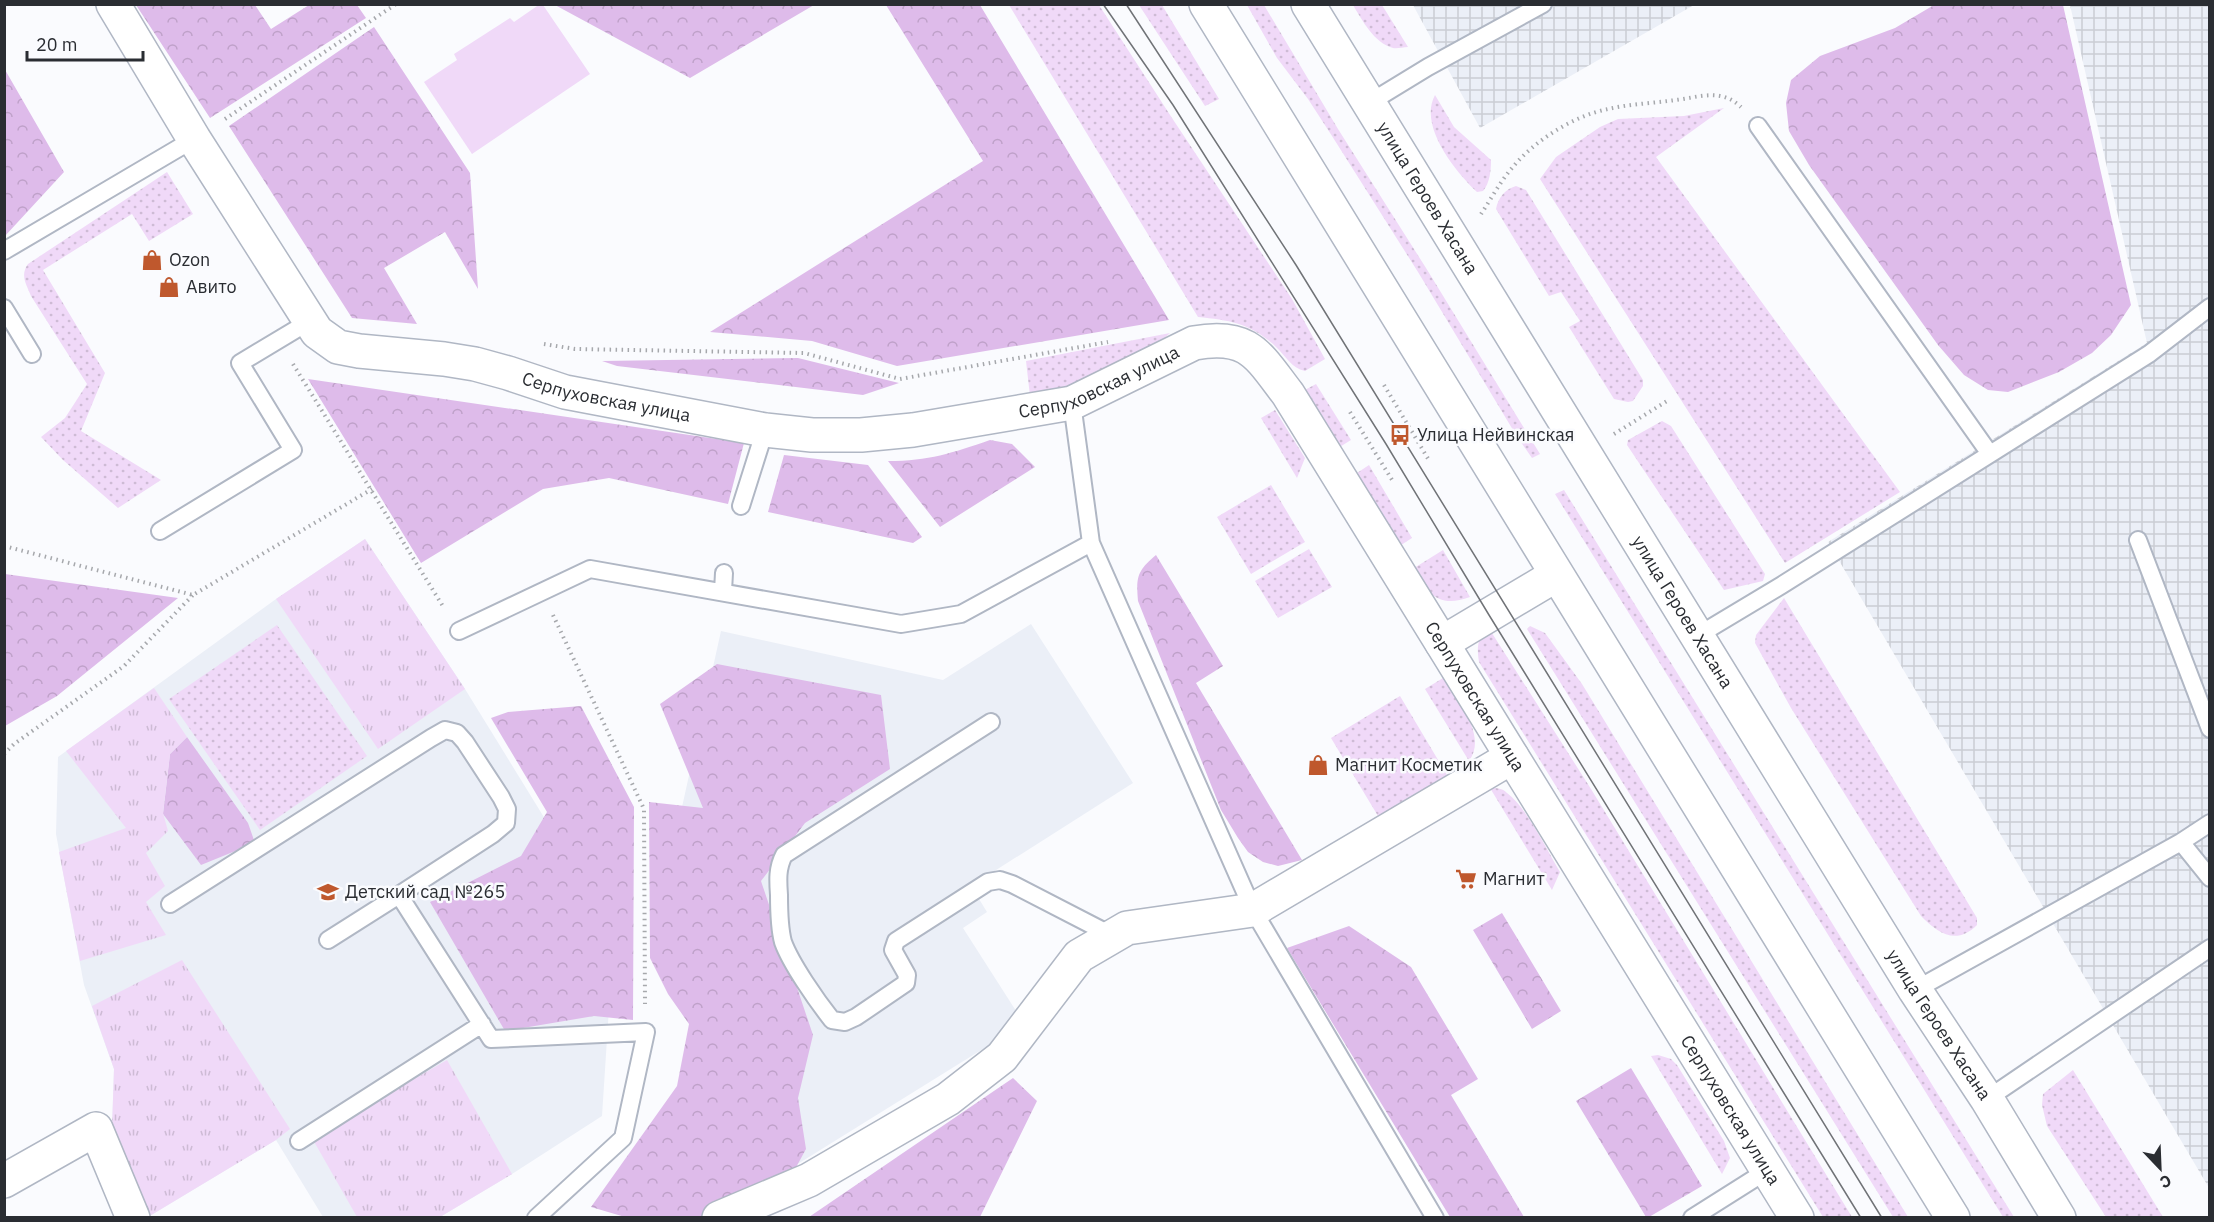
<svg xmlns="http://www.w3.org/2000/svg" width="2214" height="1222" font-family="'IBM Plex Sans',sans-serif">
<defs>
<pattern id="industrial-grid" width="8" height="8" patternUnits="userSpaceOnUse" patternTransform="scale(1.5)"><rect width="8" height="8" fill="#ebeff7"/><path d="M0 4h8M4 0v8" fill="none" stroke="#cacdd4"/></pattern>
<pattern id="grass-dots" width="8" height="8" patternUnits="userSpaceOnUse" patternTransform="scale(1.5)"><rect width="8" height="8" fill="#f0d9f8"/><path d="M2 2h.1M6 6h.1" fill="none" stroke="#cebbd5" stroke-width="1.8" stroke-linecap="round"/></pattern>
<pattern id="forest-crowns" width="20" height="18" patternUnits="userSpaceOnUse" patternTransform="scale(1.5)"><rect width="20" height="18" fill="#debbea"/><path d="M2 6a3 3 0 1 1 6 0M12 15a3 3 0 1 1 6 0" fill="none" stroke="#bfa1c9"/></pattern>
<pattern id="park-tufts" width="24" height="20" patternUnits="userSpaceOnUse" patternTransform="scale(1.5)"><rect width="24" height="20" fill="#f0d9f8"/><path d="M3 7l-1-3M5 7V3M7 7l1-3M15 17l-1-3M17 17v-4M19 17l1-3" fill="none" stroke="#cebbd5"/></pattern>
</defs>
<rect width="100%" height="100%" fill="#fafbfe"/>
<path fill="#ebeff7" d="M365,539L465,689L614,931L602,1116L512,1174L440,1217H323L276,1140L148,1217L112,1128L114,1069L84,985L56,834L58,757L276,599Z
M1031,624L1133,783L971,886L987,912L963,928L1018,1014L1007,1034L780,1175L653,938L721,631L943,680Z"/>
<path fill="url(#industrial-grid)" d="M1413,5H1694L1480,128Z
M2070,5H2209V1188L1828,542L2147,343Z"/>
<path fill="url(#grass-dots)" d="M1009,5H1099L1172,118L1292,299L1325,359L1305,371C1291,368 1286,356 1276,347C1252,324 1230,320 1198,317Z
M1139,5H1162L1219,99L1205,106Z
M1247,5H1264L1338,129L1426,268L1540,454L1532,458L1516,435L1418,272L1332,136L1308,99L1277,58Z
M1353,5H1382L1408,47C1403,47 1397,49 1393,48C1374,43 1362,20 1353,5Z
M1435,95L1454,127L1491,160C1491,170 1490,183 1483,191L1477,192C1456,172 1418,126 1435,95Z
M1724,108L1656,157L1900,492L1785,563L1540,179L1556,157L1600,127L1618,119L1684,116Z
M167,172L193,214L149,241L132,214L43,270L105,373L81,431L161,480L118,508L63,460L41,437L65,418L87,384L31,296C26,284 20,275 28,264Z
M1516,186L1526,190L1643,380V386L1633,401L1628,402L1614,399L1569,327L1580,321L1561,292L1549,296L1496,209C1498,198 1505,189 1516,186Z
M1170,333L1159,343L1077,387L1030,396L1026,361Z
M1316,384L1351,440L1338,448L1303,391Z
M1275,410L1305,458L1297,478L1261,418Z
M1662,421L1671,426L1765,574L1763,581L1724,590L1627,445L1628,440Z
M1369,465L1412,538L1398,547L1354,475Z
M1271,485L1305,542L1251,574L1217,517Z
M1564,490L2014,1217H2003L1555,494Z
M1309,549L1332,587L1278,618L1255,581Z
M1443,550L1470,597C1438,609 1429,593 1411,570Z
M1784,598L1977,918V925C1956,946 1938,933 1921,916L1791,708L1755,643L1756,635Z
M277,625L367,756L260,830L169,699Z
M1530,626L1545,633L1582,684L1908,1217H1893L1527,629Z
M1490,630L1591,789L1852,1217H1823L1479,662C1477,649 1476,636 1490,630Z
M1443,678C1457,700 1488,735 1469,761L1425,689Z
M1400,696L1447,775L1378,816L1331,738Z
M1490,788C1497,788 1502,788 1507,793C1527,808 1547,850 1560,872L1552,890Z
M1658,1055L1671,1059L1677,1065L1724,1141L1730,1158L1722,1174L1651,1056Z
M2073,1070L2163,1217H2106L2047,1126L2042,1105L2043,1094Z"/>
<path fill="url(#forest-crowns)" d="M136,5H255L271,29L309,5H357L366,18L210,118Z
M555,5H814L690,78Z
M886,5H980L1169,320L897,366L812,341L710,332L983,161Z
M1934,5H2063L2131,305L2111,335L2092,353L2059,372L2008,392L1988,390L1964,375L1938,345L1809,165L1789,131L1786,103L1791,80L1820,56L1895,28Z
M374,27L470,173L478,289L445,232L384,268L417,324L352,318L229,126Z
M4,68L64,172L5,236H4Z
M798,358L899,383L863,395L617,366L602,361Z
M308,379L744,443L728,504L609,478L543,489L421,563Z
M990,440L1012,444L1035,467L940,527L888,461C929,461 952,453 990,440Z
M784,455L868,465L922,537L913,543L768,512Z
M1156,555L1223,666L1196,683L1302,860L1278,866L1263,862L1248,852L1238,838L1221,810L1138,601C1136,577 1137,571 1156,555Z
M5,574L178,598L57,696L5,726Z
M717,664L881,695L890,769L805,823L761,881L813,1035L798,1098L806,1149L769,1217H625L591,1207L677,1086L689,1024L668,994L650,958L649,802L703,808L660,704Z
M581,706L634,807L633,1020L594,1016L505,1031L430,902L521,856L547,812L491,718L508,712Z
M187,737L248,823L255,843L201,865L163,814L170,754Z
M1502,913L1561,1011L1532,1029L1473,930Z
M1349,926L1411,967L1478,1079L1451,1095L1524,1217H1450L1287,948Z
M1631,1068L1702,1186L1649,1217H1646L1576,1101Z
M1013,1078L1037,1101L980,1217H809Z"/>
<path fill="url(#park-tufts)" d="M365,539L465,689L378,749L276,599Z
M154,688L187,737L170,754L163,813L168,831L146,853L165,886L146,902L166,935L80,961L59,852L126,828L66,751Z
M182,960L290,1129L276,1140L148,1217L112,1128L114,1069L92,1006Z
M447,1060L512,1174L440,1217H357L312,1138Z"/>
<path fill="#f0d9f8" d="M540,4L543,5L590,74L472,154L424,82L457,60L454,54L510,18L514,22Z"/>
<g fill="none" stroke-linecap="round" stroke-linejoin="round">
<defs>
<path id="lane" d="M1369,103L1428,67L1543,4
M1758,126L1990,454
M4,251L194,139
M4,308L32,354
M741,506L765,430
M160,531L293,450L240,363L310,321
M2138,540L2210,729
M1091,543L1253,910L1435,1218
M723,591L724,573
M459,631L590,569L901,624L961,614L1091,543L1072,403
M1697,636L1782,585L2149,354L2210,307
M991,722L784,855C777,868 778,881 779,895C779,910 779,927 783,942C791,964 817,1001 832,1020L845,1022L856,1017L906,983L907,975L893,950L896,941L988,882L1000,880L1012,884L1113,936
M2181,842L2210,823
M170,904L431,738L445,730L457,733L465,742L501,797L507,809L506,823L493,834L399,895L491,1039L646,1032L623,1138L536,1218
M328,940L399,895
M1915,990L2181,842L2210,878
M1987,1099L2210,948
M299,1141L482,1024
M1692,1218L1768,1170"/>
<g id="street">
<path id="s1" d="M113,4L194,139L317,332L338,347L359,351L444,359L475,364L508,373L565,392L765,430L812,435H861L913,430L1072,403L1194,343C1249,333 1258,355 1288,394L1797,1218"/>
<path d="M1442,643L1556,575"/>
<path d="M4,1181L96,1129L133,1218"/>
<path d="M719,1218L809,1180L948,1099L1002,1057L1079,956L1127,928L1253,910L1512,757"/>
</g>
<g id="primary">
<path d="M1206,4L1953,1218"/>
<path id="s2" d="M1308,4L1915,990L1987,1099L2059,1218"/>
</g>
</defs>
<use href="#lane" stroke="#b0b7c4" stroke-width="20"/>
<use href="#street" stroke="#b0b7c4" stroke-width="36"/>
<use href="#primary" stroke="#b0b7c4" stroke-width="36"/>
<path stroke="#a6a8ac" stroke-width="4" stroke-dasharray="1.5 4.5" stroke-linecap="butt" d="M225,119L396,4
M1481,214C1491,199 1500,182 1512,168C1534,141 1573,116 1608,109C1630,104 1654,103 1676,100C1700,97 1721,88 1741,107
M544,344L575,349L804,353L900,379L1108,342
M293,364L444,608
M1384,385L1430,462
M1350,412L1394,483
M1614,434L1667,401
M4,546L193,595L372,489
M553,615L644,809L645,1004
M4,754L14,744L124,666L193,595"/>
<use href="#lane" stroke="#fff" stroke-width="16"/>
<use href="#street" stroke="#fff" stroke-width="33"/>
<use href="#primary" stroke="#fff" stroke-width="33"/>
<path stroke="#707377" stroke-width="1.5" d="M1103,4L1173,105L1386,444L1489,615L1861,1218
M1126,4L1296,265L1882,1218"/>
</g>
<defs>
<symbol id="shop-bare" viewBox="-9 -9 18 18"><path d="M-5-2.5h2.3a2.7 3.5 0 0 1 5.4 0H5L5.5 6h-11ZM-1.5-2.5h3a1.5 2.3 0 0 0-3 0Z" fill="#bf582d" stroke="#fafbfe" stroke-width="2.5" paint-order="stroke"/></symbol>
<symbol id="bus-bare" viewBox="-9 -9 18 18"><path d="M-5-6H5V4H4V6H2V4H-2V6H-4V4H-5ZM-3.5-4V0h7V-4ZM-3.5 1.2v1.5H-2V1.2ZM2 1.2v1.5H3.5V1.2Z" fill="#bf582d" stroke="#fafbfe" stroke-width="2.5" paint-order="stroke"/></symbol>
<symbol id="supermarket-bare" viewBox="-9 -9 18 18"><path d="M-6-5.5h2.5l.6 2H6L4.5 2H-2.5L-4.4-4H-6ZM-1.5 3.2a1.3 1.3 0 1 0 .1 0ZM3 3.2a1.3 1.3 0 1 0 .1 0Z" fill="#bf582d" stroke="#fafbfe" stroke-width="2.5" paint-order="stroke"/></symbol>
<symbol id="school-bare" viewBox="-9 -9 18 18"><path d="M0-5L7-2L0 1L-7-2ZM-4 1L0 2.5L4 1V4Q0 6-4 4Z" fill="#bf582d" stroke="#fafbfe" stroke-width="2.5" paint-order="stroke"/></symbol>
</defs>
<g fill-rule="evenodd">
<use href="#shop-bare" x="137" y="245" width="30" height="30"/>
<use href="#shop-bare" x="154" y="272" width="30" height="30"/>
<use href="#bus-bare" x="1385" y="420" width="30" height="30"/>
<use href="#shop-bare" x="1303" y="750" width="30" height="30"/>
<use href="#supermarket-bare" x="1451" y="864" width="30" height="30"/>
<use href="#school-bare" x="313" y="877" width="30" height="30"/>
</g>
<g text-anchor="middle" stroke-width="5" stroke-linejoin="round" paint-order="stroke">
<g font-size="18" fill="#2a2d32" stroke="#fafbfe">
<text dy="6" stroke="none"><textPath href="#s2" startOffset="228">улица Героев Хасана</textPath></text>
<text dy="6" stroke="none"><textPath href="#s1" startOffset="1190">Серпуховская улица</textPath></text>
<text dy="6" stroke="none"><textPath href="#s1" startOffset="686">Серпуховская улица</textPath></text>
<text dy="6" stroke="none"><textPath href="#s2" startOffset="714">улица Героев Хасана</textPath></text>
<text dy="6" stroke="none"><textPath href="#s1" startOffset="1766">Серпуховская улица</textPath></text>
<text dy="6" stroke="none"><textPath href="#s2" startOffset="1200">улица Героев Хасана</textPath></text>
<text dy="6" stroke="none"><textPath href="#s1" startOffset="2252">Серпуховская улица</textPath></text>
</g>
<g font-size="18" fill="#2a2d32" stroke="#fafbfe" text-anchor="start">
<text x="169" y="266">Ozon</text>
<text x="186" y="293">Авито</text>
<text x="1417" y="441">Улица Нейвинская</text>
<text x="1335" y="771">Магнит Косметик</text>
<text x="1483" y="885">Магнит</text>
<text x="345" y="898">Детский сад №265</text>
</g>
</g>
<rect width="2214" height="1222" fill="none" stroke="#2a2d32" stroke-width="12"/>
<g transform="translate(2160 1168) rotate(157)" stroke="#fafbfe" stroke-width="4.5" paint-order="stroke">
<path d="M0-4.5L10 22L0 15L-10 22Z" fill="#2a2d32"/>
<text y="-9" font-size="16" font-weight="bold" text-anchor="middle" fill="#2a2d32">С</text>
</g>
<path d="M27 51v9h116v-9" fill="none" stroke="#2a2d32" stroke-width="3"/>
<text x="36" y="51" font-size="18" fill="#2a2d32" stroke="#fafbfe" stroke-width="4.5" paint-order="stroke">20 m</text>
</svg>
